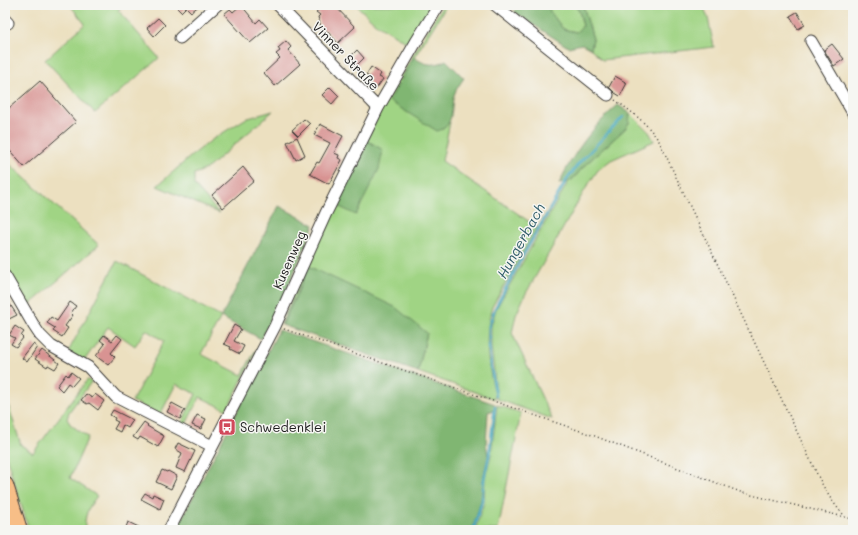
<svg xmlns="http://www.w3.org/2000/svg" width="858" height="535" font-family="Mali,sans-serif">
<rect width="100%" height="100%" fill="#f6f6f2"/>
<filter id="ink" filterUnits="userSpaceOnUse"><feTurbulence type="fractalNoise" baseFrequency=".025" numOctaves="2"/><feDisplacementMap in="SourceGraphic" scale="8" xChannelSelector="R" yChannelSelector="G"/><feConvolveMatrix kernelMatrix="1 2 1 2 8 2 1 2 1" color-interpolation-filters="sRGB"/></filter>
<filter id="wash" filterUnits="userSpaceOnUse"><feTurbulence type="fractalNoise" baseFrequency=".012" numOctaves="4" result="noise"/><feDisplacementMap in="SourceGraphic" scale="16" xChannelSelector="R" yChannelSelector="G"/><feGaussianBlur stdDeviation="0.9" result="paint"/><feColorMatrix in="noise" values="0 0 0 0 0 0 0 0 0 0 0 0 0 0 0 0 0 1.4 0 .05"/><feComposite in="paint" operator="in"/></filter>
<g filter="url(#wash)">
<rect width="100%" height="100%" fill="#ece0c0"/>
<path fill="#a0d484" stroke="#5e7850" d="M70,5H124L118,10L159,58L95,113L45,60L85,24Z
M356,5H436L379,96L409,44L375,23Z
M443,5H447L405,72L442,130L450,122L442,161L537,227L492,307C486,327 486,351 490,371C491,380 495,390 495,399L418,372L427,333L309,266L282,325L281,324L318,237L386,100Z
M553,5H574L579,11L583,26L576,32L563,29L549,10Z
M583,5H703L708,18L714,47L602,60L591,49L593,39Z
M273,111L209,167L202,171L194,174V185L219,213L157,186L190,157L213,139L245,119Z
M630,113L649,132L654,141L611,160L598,170L586,188L525,295L516,315L512,333L552,419L497,399L491,346V326L496,309L568,182L573,179L586,164L614,139L629,123Z
M5,160L99,245L27,307L5,270Z
M117,261L221,317L201,354L242,375L255,351L256,352L227,410L200,397L184,428L180,426L196,394L176,384L160,415L132,401L164,341L146,330L135,346L108,327L84,361L68,352Z
M87,380L92,381L69,412L67,419L71,425L88,437L70,478L97,496C88,508 84,515 85,530H29L5,453V395L21,445L33,453Z
M497,405L521,413L498,530H475L484,502L485,478L491,455Z"/>
<path fill="#80b672" stroke="#4e6947" d="M519,5L528,7L531,5H553L549,10L563,29L576,32L583,26L579,11L574,5H583L593,39L591,49L582,44L568,47L514,12Z
M414,57C424,65 435,67 446,60L464,78C460,84 456,89 454,95C450,109 455,127 437,131L389,101Z
M618,105L630,113L629,123L625,129L586,164L573,179L568,182L559,184C572,154 593,126 618,105Z
M368,141L383,150L379,169L356,215L336,205Z
M279,206L314,225L287,289L261,339L221,317Z
M308,266L395,307L427,333L418,372L282,325L297,294Z
M279,330L495,404L494,410L488,412L486,443L488,456L483,479L481,501L472,530H176Z"/>
<g fill="none" stroke-linecap="round" stroke-linejoin="round">
<path stroke="#42a9c2" stroke-width="2.5" d="M496,396L491,368L489,346V326L495,308L525,252L566,181L579,163L623,117
M473,530L482,501L484,479L489,456L495,406"/>
</g>
<g id="blocks">
<path fill="#d89392" d="M174,5H200L191,12L186,7L181,12Z
M241,5L256,23L260,19L268,28L250,43L224,14L230,9L233,12Z
M324,5H334L355,27L338,43L325,29L322,30L318,17L320,15L316,12Z
M797,12L805,25L798,29L790,16Z
M158,18L165,25L154,36L147,28Z
M286,41L291,47L288,50L300,64L275,86L264,73L280,58L276,54L280,51L278,48Z
M832,44L844,59L834,66L824,50Z
M357,50L364,58L356,66L350,60L353,57L352,55Z
M371,67L381,74L379,77L383,79L376,89L368,83L371,78L366,75Z
M615,76L627,83L620,96L615,93L609,87Z
M40,81L76,122L24,167L5,145V103L9,108Z
M330,87L339,96L332,104L322,95Z
M304,119L310,124L298,136L292,130Z
M320,124L343,136L334,153L339,155L338,158L342,160L329,184L310,174L317,162L319,163L330,143L314,135Z
M297,137L305,155L296,160L287,142Z
M243,167L254,181L223,208L212,195Z
M5,297L17,315L7,320L5,316Z
M70,302L76,306L71,313L73,315L65,326L68,328L62,337L53,331L55,328L47,323L51,317L57,321Z
M234,325L241,329L234,341L244,346L240,354L230,349L231,347L224,344Z
M15,326L24,332L21,336L23,338L16,347L11,344L15,338L9,335Z
M104,335L112,341L117,335L122,339L111,353L115,357L108,365L96,356L105,344L100,340Z
M33,344L37,347L27,362L22,358Z
M42,350L59,363L55,369L48,365L47,367L35,359Z
M71,372L79,378L72,386L68,383L62,391L57,386L66,374L68,376Z
M86,394L92,398L95,394L104,401L98,410L89,403L87,404L81,400Z
M172,403L185,410L180,419L167,412Z
M113,410L133,420L128,428L123,425L120,432L114,429L118,422L114,420L115,418L110,415Z
M197,415L206,419L201,429L192,425Z
M144,422L148,425L147,426L164,436L158,447L140,437L138,440L133,437Z
M178,443L195,451L185,472L176,468L182,453L175,449Z
M162,470L167,472L168,471L177,476L171,489L156,482Z
M145,493L152,497L153,494L164,499L160,509L141,499Z
M128,522L145,530H125Z"/>
</g>
</g>
<g filter="url(#ink)">
<use href="#blocks" fill-opacity="0" stroke="#3b3935" stroke-width="1"/>
<g fill="none" stroke-linecap="round" stroke-linejoin="round">
<defs>
<path id="minor" d="M278,5L378,108
M495,5L608,95
M5,20L8,23
M180,38L217,5
M811,41L853,113
M5,276L34,326L40,335L51,346L88,367L116,397L212,446
M169,530L275,326L326,213L378,108L416,42L439,5"/>
<path id="highway" d="M5,485L19,530"/>
</defs>
<use href="#minor" stroke="#3b3935" stroke-width="13"/>
<use href="#highway" stroke="#3b3935" stroke-width="18"/>
<path stroke="#3b3935" stroke-width="1.5" stroke-dasharray="1 3" stroke-linecap="butt" d="M615,100C632,112 647,123 659,141L817,474C825,490 832,503 845,516
M284,329L592,435L743,493L853,519"/>
<use href="#minor" stroke="#fff" stroke-width="11"/>
<use href="#highway" stroke="#f7be87" stroke-width="16"/>
</g>
</g>
<defs>
<symbol id="bus-square" viewBox="-11 -11 22 22"><rect x="-9" y="-9" width="18" height="18" rx="4" fill="#d1495b" stroke="#f6f6f2"/><path d="M-5-6H5V4H4V6H2V4H-2V6H-4V4H-5ZM-3.5-4V0h7V-4ZM-3.5 1.2v1.5H-2V1.2ZM2 1.2v1.5H3.5V1.2Z" fill="#fff"/></symbol>
</defs>
<g fill-rule="evenodd">
<use href="#bus-square" x="217" y="417" width="20" height="20"/>
</g>
<g text-anchor="middle" stroke-width="3" stroke-linejoin="round" paint-order="stroke">
<g font-size="13" fill="#1c1c1c" stroke="#f6f6f2">
<text transform="translate(346 56) rotate(46)" y="5">Vinner Straße</text>
<text transform="translate(289 260) rotate(-66)" y="5">Kusenweg</text>
</g>
<g font-size="13" fill="#1c1c1c" stroke="#f6f6f2" text-anchor="start">
<text x="240" y="432">Schwedenklei</text>
</g>
<g font-size="14" font-style="italic" fill="#2d5b67" stroke="#f6f6f2">
<text transform="translate(521 241) rotate(-61)" y="5">Hungerbach</text>
</g>
</g>
<rect width="858" height="535" fill="none" stroke="#f6f6f2" stroke-width="20"/>
</svg>
